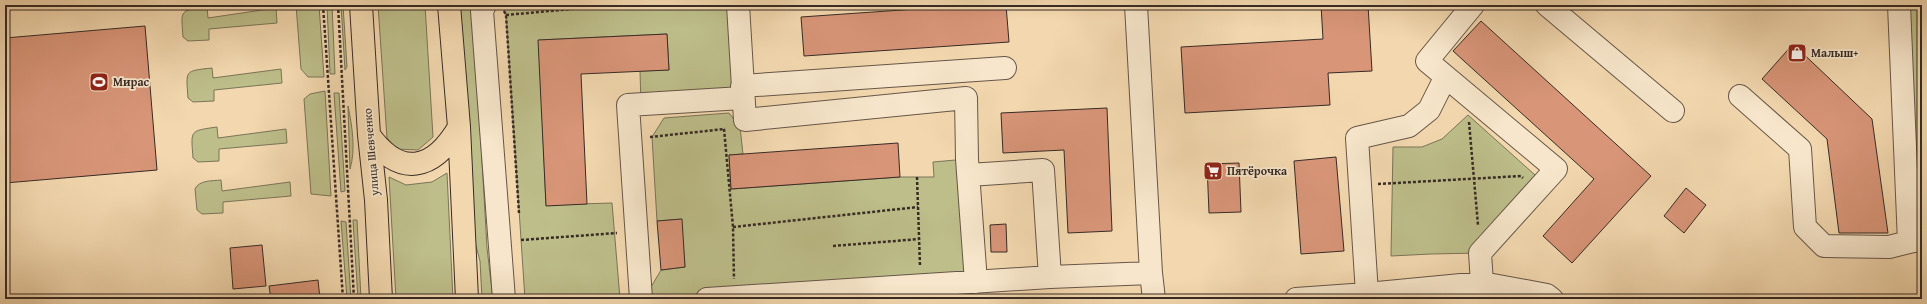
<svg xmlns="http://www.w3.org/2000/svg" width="1927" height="304" font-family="'Gentium Book Plus',serif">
<rect width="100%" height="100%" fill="#f3d8af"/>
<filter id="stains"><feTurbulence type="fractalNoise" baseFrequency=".005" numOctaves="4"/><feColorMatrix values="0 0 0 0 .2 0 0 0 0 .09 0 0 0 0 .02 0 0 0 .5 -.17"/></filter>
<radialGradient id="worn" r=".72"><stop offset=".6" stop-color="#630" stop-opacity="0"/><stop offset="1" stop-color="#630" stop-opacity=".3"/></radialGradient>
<path fill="#bdbe8a" stroke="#7a7458" d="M296,5H319L324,77H308L301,69Z
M327,5H332L335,74H330Z
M341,5H343L347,67L345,70Z
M378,5H425L433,137L418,150L397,149L387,138Z
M459,5H473L487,248L493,299H482L480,261L472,231Z
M513,5H738L742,98L641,105L640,71L669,70L667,34L539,40L546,205L612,203L620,299H525L506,15L503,8Z
M1905,5H1922V219L1914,206Z
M207,7L208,18L276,8L277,23L209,29V40L188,41L183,37C181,9 179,11 207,7Z
M212,68L213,78L281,69L282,83L214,90V101L193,102L188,98C186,70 184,71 212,68Z
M325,91L331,196L311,194L304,99L310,94Z
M334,93H339L345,191L341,192Z
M348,106C352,125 356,150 350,169Z
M729,113L740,127L743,154L729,155L731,189L900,177H934L933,162L967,159L976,282L707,299H644L661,270L685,267L681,219L657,221L652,137L664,118Z
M1468,115L1544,183L1480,253L1431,254L1391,256L1393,147H1422L1442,139Z
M217,127L218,138L286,129L287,143L219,149V161L198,162L193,158C191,130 189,131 217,127Z
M447,173L453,299H396L389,177L406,185L432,182Z
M221,180L222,191L290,182L291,196L223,202V213L202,214L197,210L195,189C199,180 212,181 221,180Z
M353,220H357L361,299H358Z
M341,221L346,222L351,299H347Z"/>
<path fill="#d89578" stroke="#372b25" d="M974,5H1006L1009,42L804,56L801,17Z
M1321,5H1368L1372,71L1328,73L1330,105L1185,113L1181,47L1323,39Z
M1481,21L1651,176L1572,263L1543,236L1594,179L1453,51Z
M145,26L157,170L5,183V38Z
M667,34L669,70L581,74L587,204L546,206L538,40Z
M1793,44L1872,119L1888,233H1839L1827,139L1762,79Z
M1107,108L1112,231L1068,233L1064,150L1003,153L1001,113Z
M898,143L900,177L731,189L729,155Z
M1336,157L1344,251L1301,254L1294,161Z
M1239,163L1241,212L1209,213L1207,164Z
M1686,188L1706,205L1684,233L1664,216Z
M682,219L685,267L661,270L657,221Z
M1006,224L1007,252H991L990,225Z
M262,245L266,286L233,289L230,248Z
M318,280L320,299H271L269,286Z"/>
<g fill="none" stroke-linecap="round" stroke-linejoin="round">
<defs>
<path id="minor" d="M485,5L482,11L504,299
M738,5L745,120L966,98L967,159L976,282
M1136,5L1151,273
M1473,5L1427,61L1556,169L1480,253L1482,283L1547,295L1552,299
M1547,5L1673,111
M1899,5L1909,242L1922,240
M1445,78L1429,110L1409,126L1357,138L1367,294L1482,283
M742,86L1005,68
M1740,96L1800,149L1805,227L1824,246L1889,247L1909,242
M969,175L1043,170L1050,277
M641,299L628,105L742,98
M707,299L1050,277L1151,273L1154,299
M1296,299L1367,294"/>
<path id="major" d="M361,5L369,135L376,200L381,299
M449,5L459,127L467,299
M369,135C400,178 433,171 459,127"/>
</defs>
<use href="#minor" stroke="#665648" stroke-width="24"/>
<use href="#major" stroke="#372b25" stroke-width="24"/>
<path stroke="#372b25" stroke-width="2.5" stroke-dasharray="3 2" stroke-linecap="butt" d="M323,5L343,299
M338,5L354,299
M504,11L506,15L519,213
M506,15L616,5
M1469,122L1478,225
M724,129L733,227L734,279
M650,137L725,129
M917,177L920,266
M1378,184L1521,176L1523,178
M733,227L918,207
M521,240L617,233
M833,246L919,239"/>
<use href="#minor" stroke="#f7e6cb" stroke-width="22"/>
<use href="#major" stroke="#f3d8af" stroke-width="22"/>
</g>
<defs>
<symbol id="shop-square" viewBox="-11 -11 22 22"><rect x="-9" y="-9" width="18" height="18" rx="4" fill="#8f2418" stroke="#f7e6cb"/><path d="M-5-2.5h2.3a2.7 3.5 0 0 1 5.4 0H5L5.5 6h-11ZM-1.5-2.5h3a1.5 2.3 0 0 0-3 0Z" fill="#fff"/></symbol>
<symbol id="stadium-square" viewBox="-11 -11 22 22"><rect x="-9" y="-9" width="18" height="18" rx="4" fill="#8f2418" stroke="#f7e6cb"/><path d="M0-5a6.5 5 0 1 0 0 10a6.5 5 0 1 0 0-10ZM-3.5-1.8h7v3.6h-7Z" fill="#fff"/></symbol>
<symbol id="supermarket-square" viewBox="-11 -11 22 22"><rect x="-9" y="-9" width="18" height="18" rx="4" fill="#8f2418" stroke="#f7e6cb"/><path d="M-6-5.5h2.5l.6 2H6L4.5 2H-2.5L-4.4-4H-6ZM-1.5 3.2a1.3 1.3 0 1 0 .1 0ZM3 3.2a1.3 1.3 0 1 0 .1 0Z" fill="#fff"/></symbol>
</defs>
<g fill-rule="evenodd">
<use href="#shop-square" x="1786" y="42" width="22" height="22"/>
<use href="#stadium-square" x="88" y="71" width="22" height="22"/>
<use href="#supermarket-square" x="1202" y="160" width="22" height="22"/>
</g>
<g text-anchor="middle" stroke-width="3.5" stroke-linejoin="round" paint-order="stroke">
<g font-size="12" font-weight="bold" fill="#372b25" stroke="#f7e6cb" text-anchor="start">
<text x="1811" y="57">Малыш+</text>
<text x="113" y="86">Мирас</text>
<text x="1227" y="175">Пятёрочка</text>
</g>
<g font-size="12" fill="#372b25" stroke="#f7e6cb">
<text transform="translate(371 152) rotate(-95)" y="4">улица Шевченко</text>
</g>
</g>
<rect width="1927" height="304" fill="none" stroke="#f3d8af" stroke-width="20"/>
<rect x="6" y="6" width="1915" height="292" fill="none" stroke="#372b25" stroke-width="2"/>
<rect x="10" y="10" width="1907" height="284" fill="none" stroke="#372b25"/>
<rect width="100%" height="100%" filter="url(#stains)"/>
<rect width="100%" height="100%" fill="url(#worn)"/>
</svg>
